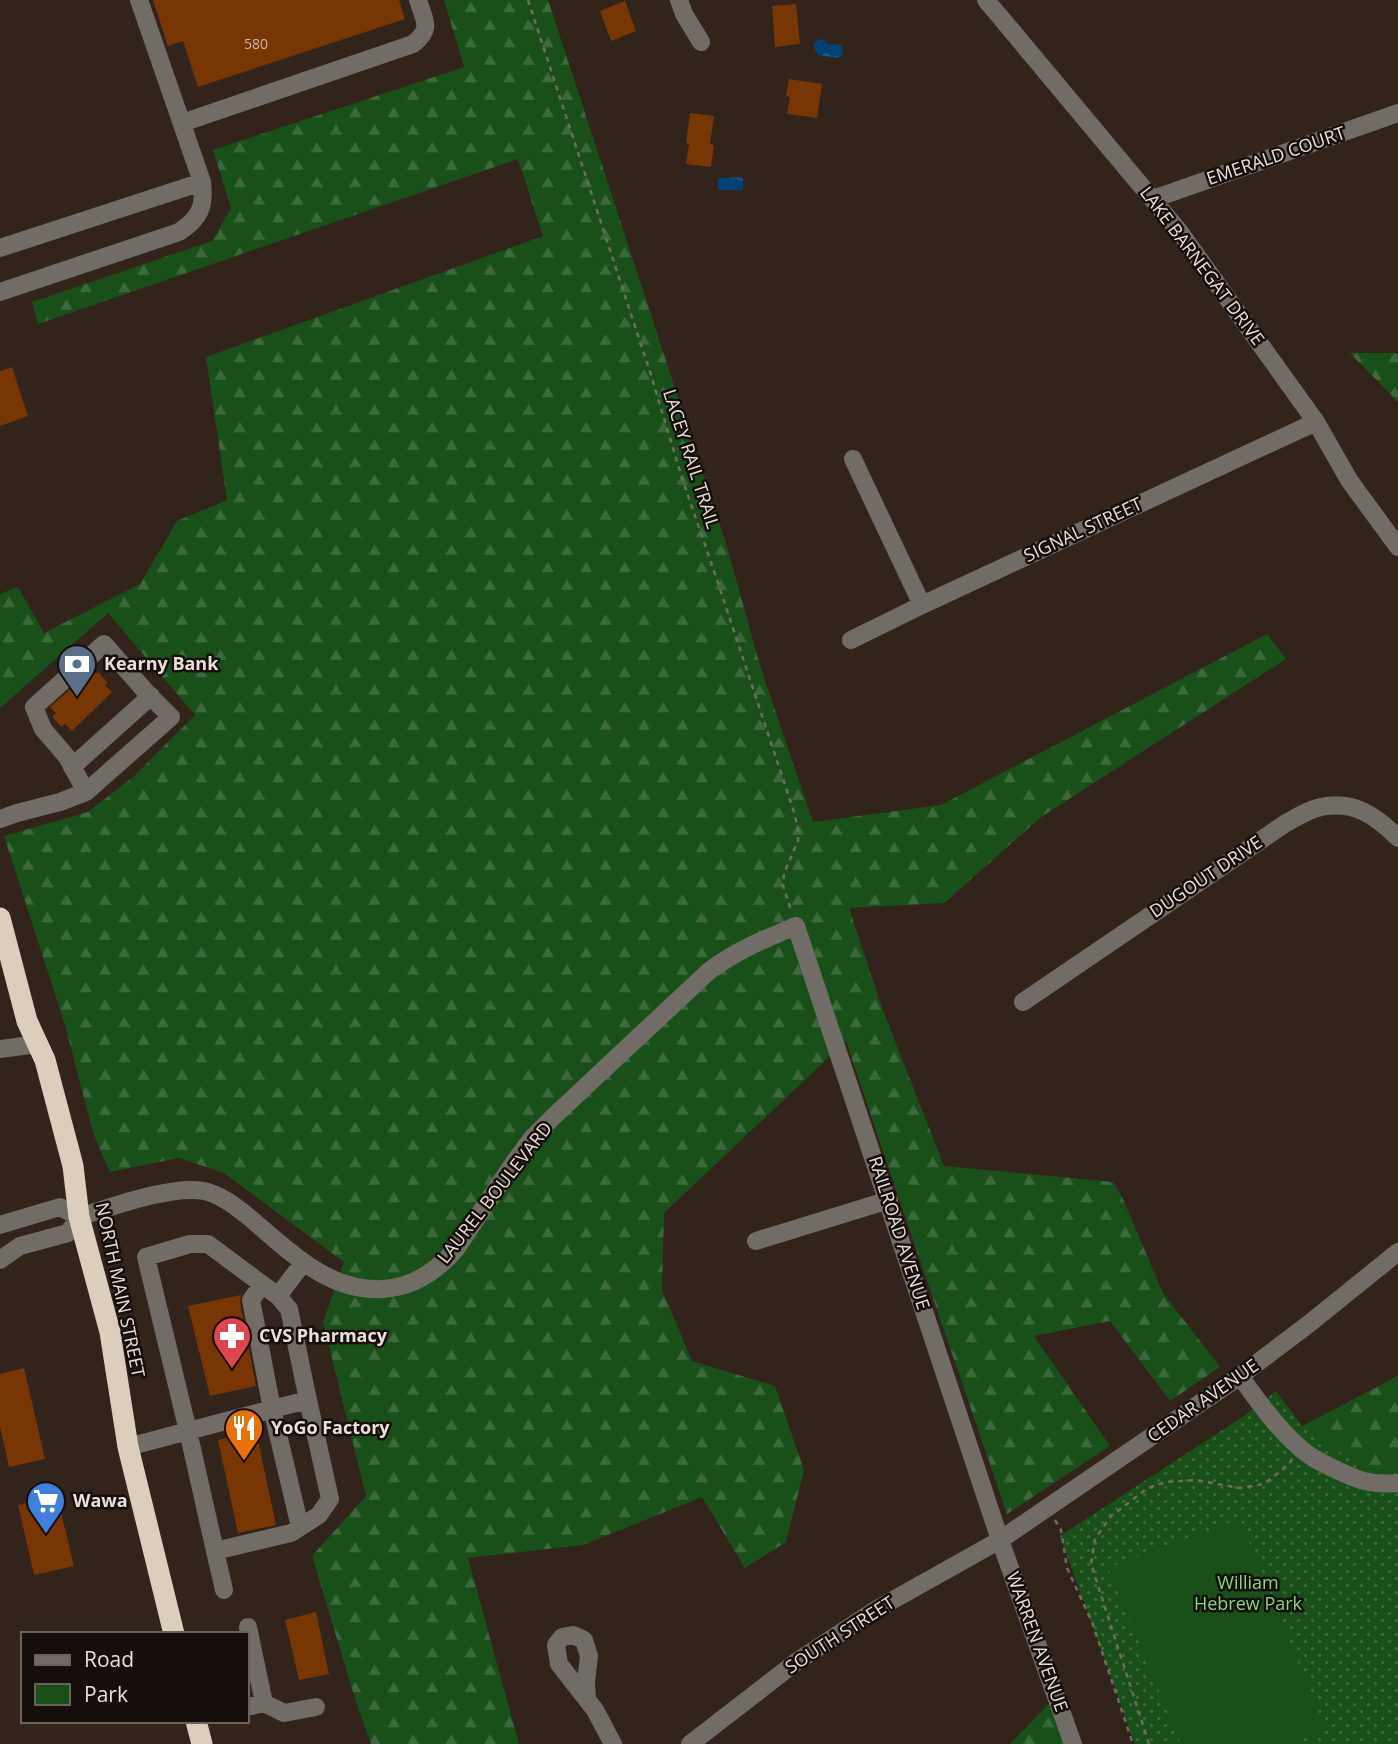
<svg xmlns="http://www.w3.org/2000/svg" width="1398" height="1744" font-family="'Open Sans',sans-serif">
<defs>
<pattern id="green-dots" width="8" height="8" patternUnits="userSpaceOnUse" patternTransform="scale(1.75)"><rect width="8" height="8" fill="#19501a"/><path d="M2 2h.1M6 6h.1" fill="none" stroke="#3b693b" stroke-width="1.8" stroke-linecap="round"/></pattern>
<pattern id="forest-firs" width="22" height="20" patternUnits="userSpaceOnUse" patternTransform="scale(1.75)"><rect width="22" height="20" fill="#19501a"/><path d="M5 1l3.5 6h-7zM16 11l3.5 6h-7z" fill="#3b693b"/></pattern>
<pattern id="water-ripples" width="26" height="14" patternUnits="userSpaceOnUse" patternTransform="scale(1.75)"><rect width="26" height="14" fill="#014276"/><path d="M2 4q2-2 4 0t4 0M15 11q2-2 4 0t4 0" fill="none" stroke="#265d89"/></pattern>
</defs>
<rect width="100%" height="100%" fill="#32231b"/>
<path fill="url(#green-dots)" d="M1276,1391L1302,1426L1398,1485V1744H1135L1060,1536L1244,1416Z"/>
<path fill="url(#forest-firs)" d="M444,0H548L727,547L761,669L813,822L941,805L1267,634L1286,659L1041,817L944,903L849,908L882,1008L944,1166L1113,1182L1122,1197L1163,1293L1220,1367L1170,1401L1110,1321L1034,1336L1110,1446L1007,1514L898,1196L846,1041L664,1213L662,1290L692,1361L775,1386L804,1470L786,1542L745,1568L702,1497L583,1545L468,1558L519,1744H371L356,1702L312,1556L366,1496L323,1322L344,1262L224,1173L179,1158L110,1172L94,1136L65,1025L4,836L88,812L133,777L195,715L108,613L0,708V594L18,587L44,633L140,584L177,521L227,500L206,357L543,236L518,159L38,324L32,302L212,241L231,208L213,150L464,67Z
M1350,353H1398V403V402Z
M1398,1376V1485L1391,1486L1302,1426Z
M1061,1691L1079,1744H1010Z"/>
<path fill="#19501a" d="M1240,1519L1325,1729L1289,1744H1181L1108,1568Z"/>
<path fill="url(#water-ripples)" d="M820,39L824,40L827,44L841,45L843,49L842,55L839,58L818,55L814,48V43Z
M743,177V190H718V178Z"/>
<path fill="#773604" d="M153,0H399L405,19L198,87L183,41L168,46Z
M625,1L636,31L611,41L600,11Z
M796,4L800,44L775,47L772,6Z
M789,79L822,84L817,118L787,114L790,97L786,96Z
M690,113L714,116L710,144L714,145L711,167L686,164L689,144L686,143Z
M12,367L28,416L0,426V371Z
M92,670L96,674L98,672L108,683L105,685L112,692L72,731L65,724L62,727L52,717L56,713L50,707Z
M241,1295L240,1302L256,1386L210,1396L188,1306Z
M24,1368L45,1459L9,1467L0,1427V1374Z
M256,1431L276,1525L238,1533L218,1440Z
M57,1496L74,1566L34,1575L18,1505Z
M316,1612L329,1674L299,1680L285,1620Z"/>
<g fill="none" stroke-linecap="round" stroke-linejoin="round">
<path stroke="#756861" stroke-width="2.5" stroke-dasharray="5 5" stroke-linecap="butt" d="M528,0L651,375L681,475L716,577L794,812L798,829V841L784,873L783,886L791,910
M1055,1520L1061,1530L1067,1568L1092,1622L1133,1744
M1149,1744L1091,1564L1095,1539L1111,1516L1148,1488L1166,1482L1195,1480L1240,1488L1264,1484L1287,1466L1292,1460"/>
<path stroke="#726c66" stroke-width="18" d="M679,0L684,14L701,42
M986,0L1179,231L1316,422L1349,480L1398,547
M182,123L413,44C433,29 424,20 418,0
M1153,199L1398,113
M0,248L202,182
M0,292L179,232C200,218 205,207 202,182L139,0
M853,459L922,605
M851,640L922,605L1316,422
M72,767L151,696
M0,819L17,813L60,802L86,792L171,717L146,692L104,644L34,707L43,729L67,757L86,792
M1023,1002L1286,823C1296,818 1309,809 1321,807C1354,800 1376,816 1398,838
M0,1049L38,1044
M0,1225L60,1207L79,1217
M756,1241L889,1200
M0,1260L20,1246L68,1233L79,1217C112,1207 171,1185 204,1191C222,1195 236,1207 250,1218C289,1251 328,1292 383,1289C413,1287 437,1271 456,1249L515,1161L532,1138L553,1117L709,971C739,949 763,940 796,926L1000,1540L1073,1744
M262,1285L251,1300L272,1409L300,1527
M278,1296L303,1263
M1240,1376C1258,1401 1276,1427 1299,1447C1310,1458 1327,1465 1341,1472C1362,1482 1374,1485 1398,1483
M128,1447C188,1431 248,1415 308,1400L289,1309L278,1296L208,1244H190L146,1257L188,1431L215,1551L291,1533L319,1515L330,1499L308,1400
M215,1551L224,1590
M248,1627L264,1703
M587,1700L586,1682L589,1656L584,1640L573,1635L562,1637L556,1645L559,1664L595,1710L613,1744
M247,1707L264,1703L284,1713L316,1707
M690,1744L796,1662L877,1609L1000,1540L1240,1376L1310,1323L1398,1252"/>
<path stroke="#dccebd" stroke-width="21" d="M0,918L27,1021L45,1060L73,1166L79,1217L110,1332L128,1447L174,1634
M196,1721L202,1744"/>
</g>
<defs>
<symbol id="bank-pin" viewBox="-11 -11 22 30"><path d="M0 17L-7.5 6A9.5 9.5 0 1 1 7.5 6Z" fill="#5c6f8a" stroke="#150e0b"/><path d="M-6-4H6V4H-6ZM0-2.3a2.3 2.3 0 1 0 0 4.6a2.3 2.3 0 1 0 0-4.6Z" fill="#fff"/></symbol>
<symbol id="pharmacy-pin" viewBox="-11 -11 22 30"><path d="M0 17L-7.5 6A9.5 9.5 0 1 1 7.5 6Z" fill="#e0444e" stroke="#150e0b"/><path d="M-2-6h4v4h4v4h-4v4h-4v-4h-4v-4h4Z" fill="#fff"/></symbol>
<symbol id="restaurant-pin" viewBox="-11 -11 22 30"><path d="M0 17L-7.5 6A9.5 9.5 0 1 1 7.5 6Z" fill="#e8710a" stroke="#150e0b"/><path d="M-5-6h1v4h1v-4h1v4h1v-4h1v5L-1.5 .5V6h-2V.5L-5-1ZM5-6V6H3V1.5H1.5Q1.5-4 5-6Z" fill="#fff"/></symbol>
<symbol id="supermarket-pin" viewBox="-11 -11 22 30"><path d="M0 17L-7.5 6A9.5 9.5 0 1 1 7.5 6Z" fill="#3f7fe0" stroke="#150e0b"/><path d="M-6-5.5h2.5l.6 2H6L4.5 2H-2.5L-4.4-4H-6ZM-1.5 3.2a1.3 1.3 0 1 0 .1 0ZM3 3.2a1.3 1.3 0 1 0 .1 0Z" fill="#fff"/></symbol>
</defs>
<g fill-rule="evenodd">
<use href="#bank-pin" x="55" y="642" width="44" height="60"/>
<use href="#pharmacy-pin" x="210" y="1314" width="44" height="60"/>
<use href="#restaurant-pin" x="222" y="1406" width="44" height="60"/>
<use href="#supermarket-pin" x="24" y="1479" width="44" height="60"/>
</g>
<g text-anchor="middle" stroke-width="5" stroke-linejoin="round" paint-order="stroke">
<g font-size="14" fill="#cdb6a5">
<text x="256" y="49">580</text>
</g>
<g font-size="18" fill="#eae0db" stroke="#150e0b">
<text transform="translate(1276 156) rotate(-19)" y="6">EMERALD COURT</text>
<text transform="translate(1202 266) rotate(53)" y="6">LAKE BARNEGAT DRIVE</text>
<text transform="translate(691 459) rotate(72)" y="6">LACEY RAIL TRAIL</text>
<text transform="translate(1083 530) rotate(-25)" y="6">SIGNAL STREET</text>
<text transform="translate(1206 877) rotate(-34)" y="6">DUGOUT DRIVE</text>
<text transform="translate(495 1193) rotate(-52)" y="6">LAUREL BOULEVARD</text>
<text transform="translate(899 1233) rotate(72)" y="6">RAILROAD AVENUE</text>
<text transform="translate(120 1290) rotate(78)" y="6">NORTH MAIN STREET</text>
<text transform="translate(1203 1401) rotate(-35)" y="6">CEDAR AVENUE</text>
<text transform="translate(840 1635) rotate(-33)" y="6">SOUTH STREET</text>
<text transform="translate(1037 1642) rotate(70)" y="6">WARREN AVENUE</text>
</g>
<g font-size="18" font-weight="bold" fill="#eae0db" stroke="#150e0b" text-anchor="start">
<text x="104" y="670">Kearny Bank</text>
<text x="259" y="1342">CVS Pharmacy</text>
<text x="271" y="1434">YoGo Factory</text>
<text x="73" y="1507">Wawa</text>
</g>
<g font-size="18" fill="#87d584" stroke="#150e0b">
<text x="1248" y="1589">William<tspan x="1248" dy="21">Hebrew Park</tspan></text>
</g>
</g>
<rect x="21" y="1632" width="228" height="91" fill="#150e0b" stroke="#6a625e" stroke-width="2"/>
<rect x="35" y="1655" width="35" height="10" fill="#726c66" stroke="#6a625e" stroke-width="2"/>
<text x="84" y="1667" font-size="21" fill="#eae0db">Road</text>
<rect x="35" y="1684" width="35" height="21" fill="#19501a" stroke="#6a625e" stroke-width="2"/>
<text x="84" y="1702" font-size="21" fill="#eae0db">Park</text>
</svg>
